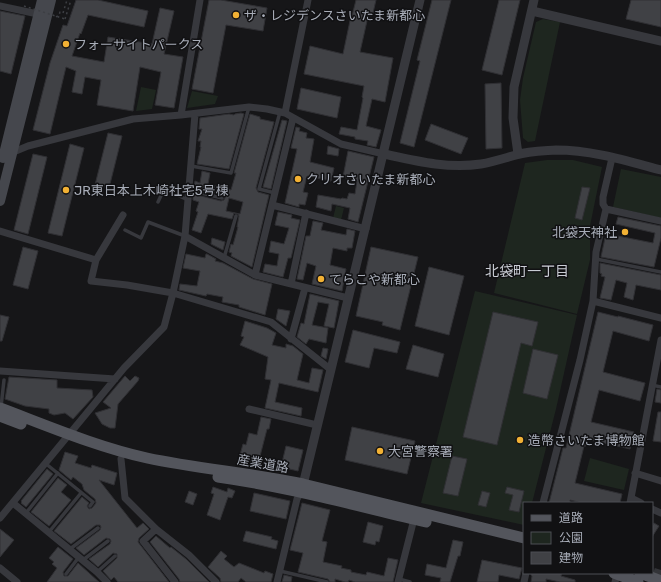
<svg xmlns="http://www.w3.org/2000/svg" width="661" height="582" font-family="Rubik,'Noto Sans JP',sans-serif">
<rect width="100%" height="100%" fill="#161618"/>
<path fill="#1e261f" d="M543,19L560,22L535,141L528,142L523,138L520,100L523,78L536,22Z
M141,87L156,90L152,109L136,111Z
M192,91L218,96L215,104L187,108Z
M547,160H573L602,167L590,226V260L577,314L494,293L525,163Z
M621,169L661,177V218L613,207Z
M336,206L344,208L341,220L333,218Z
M475,291L577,315L556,409L532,503H524V525L421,503Z
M590,458L629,469L624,490L584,481Z"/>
<path fill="#404145" stroke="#303034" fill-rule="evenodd" d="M76,0H98L148,11L144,27L88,15L81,34L80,33L72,56L104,62L108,37L152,44L160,8L174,11L164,54L183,57L174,108L155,105L161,72L140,67L133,111L97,105L101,80L85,77L82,94L72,92L76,71L66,67L50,134L33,130L50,63L63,25L67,26Z
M209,0H221L267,8L263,31L226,25L213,93L192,89Z
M356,0H376L373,13L369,12L360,52L393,58L385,102L372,99L366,126L381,130L376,147L367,145L368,141L355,139V137L339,134L341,127L357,130L363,98L362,97L364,86L304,74L310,46L343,54L351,16H352Z
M432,0H451L414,147L400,143L420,61L417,60Z
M499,0H520L502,75L482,70Z
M631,0H661V27L626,19Z
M0,11L25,16L11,74L0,71Z
M501,83L502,148L486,149L485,84Z
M301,88L341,97L337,118L297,109Z
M241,113L244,114L229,169L197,164L201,147H200L201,141H198L202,129H199L200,118L229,114L234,115L235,114Z
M250,114L260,117V119L274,122L256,188L258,192L269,195L252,267L231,256L232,253L229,252L231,244L233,245L238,227H237L239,216L238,214L234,213L232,219L208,214L201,233L192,230L198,212L196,211L199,202L193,200V194L221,201L224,200L225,198L223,195L194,188L195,181L200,183L202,171L210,173L208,184L231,190L236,173H234ZM229,198L243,202L240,214L226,211Z
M282,120L287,121L271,189L263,187Z
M431,124L468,138L461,154L425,140Z
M296,127L300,128L299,131L307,133L306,138L314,139L310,162L334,168L331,181L307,176L303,192L308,193L305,205L299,204V207L285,203L297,149L291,148Z
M108,133L122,136L109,188L95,185Z
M70,144L84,148L62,236L48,233Z
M328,146L339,149L338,156L327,154Z
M348,151L374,157L358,222L348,219L350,208L332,204L331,211L316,207L318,195L341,199L342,198L347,199L349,193L355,194L357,181L343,177Z
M33,154L47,157L28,234L14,230Z
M582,187L590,188L582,220L575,218Z
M278,212L292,215L291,218L300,220L291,258H288L283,277L263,272L265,264L277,266L279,254L269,252L271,241L284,244L289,228L275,225Z
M618,217L661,226V238L654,267L601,257L605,238L607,239L608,234L653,243L655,233L616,224Z
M313,221L323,223L321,230L346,235L347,229L355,231L352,248H347V251L333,248L330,265L346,269L342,291L312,284L316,266L307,263L303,280L297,279L306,236H310Z
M212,238L225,242L223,250L211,244Z
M23,247L38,251L28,289L13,285Z
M371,247L418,257L400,330L382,325L383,322L356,316Z
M186,254L205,258L206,254H207L216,259L215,261L223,263L253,279L272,284L265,315L239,307V305L222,302L223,297L207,294L206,296L179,290L180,284L197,286L200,271L183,268Z
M600,263L661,275V290L636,285L633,300L624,297L627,283L616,280L611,300L600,298L605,277L601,276L602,274L600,273Z
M429,267L464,276L449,335L415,326Z
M310,294L339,301L334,328L324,326L329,304L318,302L312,325L328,328L326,343L309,339L306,344L297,337L301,323L304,324Z
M278,309L290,311L286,326L276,319Z
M493,312L538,322L532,346L521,343L497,445L463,437Z
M598,312L618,317V316L653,325L649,341L613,331L603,372L645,383L640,401L599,390L591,422L634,432L630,449L587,439L586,446H584L575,483L622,494L620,503H582L570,500V503H549L563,448H566Z
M0,315L9,317L2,341H0Z
M245,321L267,328L276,333L272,345L286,348V344L293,346L303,354L297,380L309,383L312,368L323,370L318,392L279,383L275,402L302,408L301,416L265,408L271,380L265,379L268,357L240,345L244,337L241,336Z
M353,330L400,342L397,353L374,348L369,368L345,362Z
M413,345L444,354L438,377L406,369Z
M323,348L328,349L326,359L321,356Z
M533,349L558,355L547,399L523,393Z
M125,376L130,381L135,376L139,378L138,381L118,404L115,428H110L102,424L95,413L111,408L103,402Z
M9,377L57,380V388L92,390L93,397L73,419L65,413L54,415L49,413V409L25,406L5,399Z
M657,389L661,390V403L655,402Z
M658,412H661V442L653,441Z
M261,417L271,419L269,429H267L258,464L243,460V456L240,455L243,444L246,445L249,433L257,435Z
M352,427L415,441L407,474L345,460Z
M286,446L303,450L298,471L281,467Z
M65,452L78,456L75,463L91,468L92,465L117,473L114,485L99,480L137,528L143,523L149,529L139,538L138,542L169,582H118L114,577L111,580L103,571L117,558V554L113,553L98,567L89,559L110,544L111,541L110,539L106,538L84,555L76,548L100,530L101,527L100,525H96L71,544L54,531L82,497L89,503L87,506L89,509L92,508L96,503L95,499L84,490L82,484L73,477L71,480L59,470Z
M452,456L467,459L458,496L443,493Z
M47,469L53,474L26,507L21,503L22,502L21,501Z
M58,478L67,485L61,492L71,500L49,526L31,512Z
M213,487L227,492L228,488L235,491L232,498L228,497L220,520L207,515L214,494L211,493Z
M507,487L524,491L519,512L509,510L513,495L505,493Z
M189,491L197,494L193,505L185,502Z
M482,491L490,493L486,507L478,505Z
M254,493L290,501L286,519L250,511Z
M302,503L330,510L322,541L327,542L323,562L342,566L341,568L351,570V572L366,575L367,572L384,576L388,558L398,560L393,582H355L349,580L348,582H345L335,579V582H330L328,579L298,572L303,553L290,550Z
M368,522L383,526L379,542L376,541L375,545L363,542Z
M654,523L659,526L652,537V527Z
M0,529L14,540L0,557Z
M246,531L272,537L271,539L278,541L276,549L243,541Z
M156,536L170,548L171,547L186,559L209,582H180L179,579L150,542Z
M453,540L463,542L460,556H458L450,582H440L441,578L425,575L427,564L446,568Z
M58,547L73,559L63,572L64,576H68L78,563L99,582H47L57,568L52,564L54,562L49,558Z
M221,551L227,556L224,559L234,567L239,563L264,573L265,571L273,574L271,582H246L241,578L238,582H221L220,578L208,567Z
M482,560L522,568L519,579L499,575L498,582H477Z
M531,573H562L561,576L575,580V582H560L546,579V582H531L532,576L531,575Z
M284,575L292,577L291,582H282Z"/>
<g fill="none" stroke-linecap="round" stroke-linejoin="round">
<path stroke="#333438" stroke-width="13" stroke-dasharray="13 6" stroke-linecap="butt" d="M657,582L661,570"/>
<path stroke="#3d3f44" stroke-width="1.5" stroke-dasharray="2 3" stroke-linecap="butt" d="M56,17L59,15L60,12L63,13L67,0
M65,19L71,0"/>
<path stroke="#37383d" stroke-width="3.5" d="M191,166L231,173L249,107
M189,190L222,198
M275,193L259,189L280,112
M158,202L164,189L188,200
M125,230L141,238L148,222L185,236
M224,258L236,216
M596,259L661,272
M652,385L661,387
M1,407L4,380
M45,463L93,502L90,506
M26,513L58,473
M49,532L81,493
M70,549L98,528
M83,560L108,541
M280,571L327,582
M97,572L115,556
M66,574L79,557
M399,579L410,582"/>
<path stroke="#37383d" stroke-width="7" d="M0,6L33,13
M285,113L308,0
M181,115L200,0
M11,153L28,146L133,119L181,115L249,107L267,109L285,113L341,144L384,154
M272,205L366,229
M606,209L661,221
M123,215L96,260L91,281L127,285L173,293L271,322L330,369
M0,231L96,260
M185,236L255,275L348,298
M255,275L293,118
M291,284L306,213
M593,301L661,318
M291,339L305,288
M0,371L115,379
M249,409L317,425
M121,459L125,498L156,529L189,555L216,582
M635,473L661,481
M631,498L641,503
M13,503L97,572L107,582
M543,503L580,360L593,301L596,252L606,209L603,204V197L612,158
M630,503L661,340
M652,509L661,513
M0,518L124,368L164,327L173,293L185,236L195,114
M156,529L143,541L175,582
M0,568L17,582
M277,582L297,499L301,492
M398,582L414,519
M524,582L526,573
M615,582L617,574"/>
<path stroke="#37383d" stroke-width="9" d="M532,11L661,41
M384,154C416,161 448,169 481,164C493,162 505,158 516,155C529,151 543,151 556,150C592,150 627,161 661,170
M518,154L513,118L514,87L534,0
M302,489C341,326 382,163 420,0"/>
<path stroke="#45474d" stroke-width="10" d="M3,158L42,0
M0,201L51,0"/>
<path stroke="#53555c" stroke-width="11" d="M0,408C48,426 97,447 147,458C199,469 251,473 303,484L524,538
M0,416L21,424
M218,477C289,487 357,506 426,522
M614,573L638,582
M640,573L661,581"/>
<path stroke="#3d3f44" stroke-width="1.5" stroke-dasharray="2 3" stroke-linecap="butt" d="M24,6L65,19"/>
</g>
<g fill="#f2b134" stroke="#111113" stroke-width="1.5">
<circle cx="236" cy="15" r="4"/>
<circle cx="66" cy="44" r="4"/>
<circle cx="298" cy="179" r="4"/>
<circle cx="66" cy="190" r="4"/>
<circle cx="625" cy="232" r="4"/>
<circle cx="321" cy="279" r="4"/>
<circle cx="520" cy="440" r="4"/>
<circle cx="380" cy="451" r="4"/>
</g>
<g text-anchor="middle" stroke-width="3" stroke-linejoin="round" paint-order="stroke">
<g font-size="13" fill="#a8adb8" stroke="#111113" text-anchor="start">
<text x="244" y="20">ザ・レジデンスさいたま新都心</text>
<text x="74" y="49">フォーサイトパークス</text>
<text x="306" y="184">クリオさいたま新都心</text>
<text x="74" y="195">JR東日本上木崎社宅5号棟</text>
<text x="617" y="237" text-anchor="end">北袋天神社</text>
<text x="329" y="284">てらこや新都心</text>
<text x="528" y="445">造幣さいたま博物館</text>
<text x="388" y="456">大宮警察署</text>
</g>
<g font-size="13" fill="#a8adb8" stroke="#111113">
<text transform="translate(263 463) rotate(10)" y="5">産業道路</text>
</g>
<g font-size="14" fill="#c9ccd4" stroke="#111113">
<text x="527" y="276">北袋町一丁目</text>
</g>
</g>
<rect x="523" y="502" width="130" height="72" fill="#111113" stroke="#4d4f55"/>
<rect x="531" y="515" width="20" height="6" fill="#53555c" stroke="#4d4f55"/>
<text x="559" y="522" font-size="12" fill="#a8adb8">道路</text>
<rect x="531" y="532" width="20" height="12" fill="#1e261f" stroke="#4d4f55"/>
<text x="559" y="542" font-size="12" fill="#a8adb8">公園</text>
<rect x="531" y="552" width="20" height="12" fill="#404145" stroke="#4d4f55"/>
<text x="559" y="562" font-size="12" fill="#a8adb8">建物</text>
</svg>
